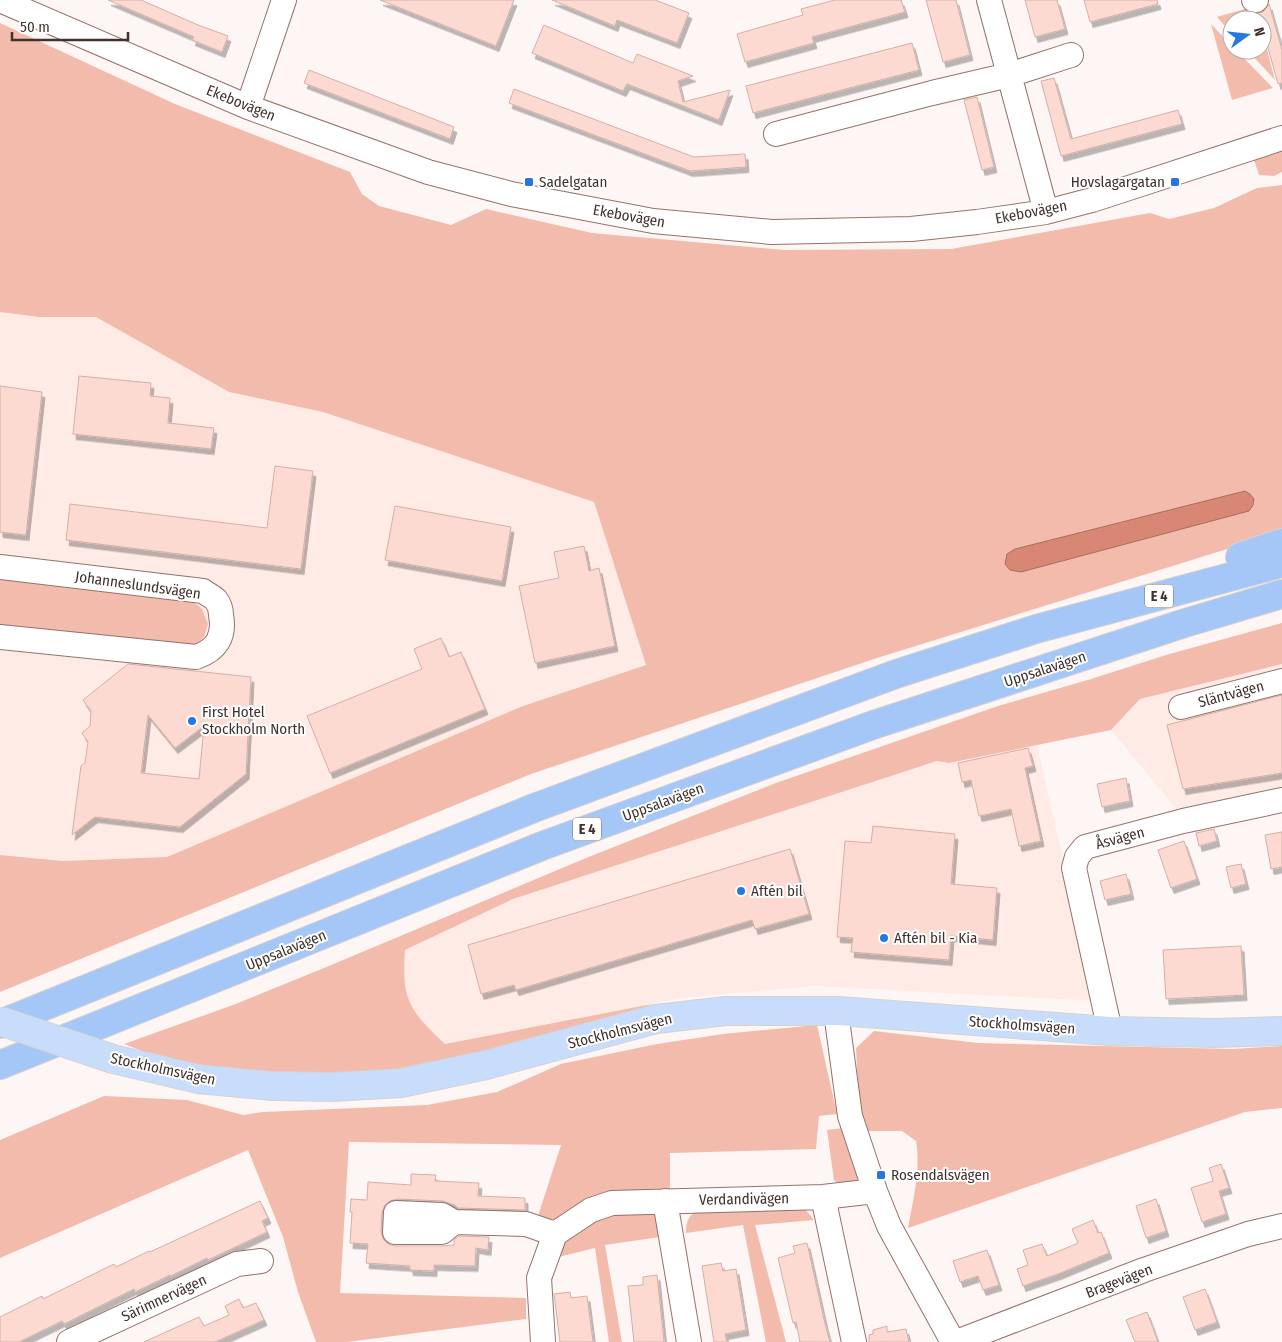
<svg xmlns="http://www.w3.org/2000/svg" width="1282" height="1342" font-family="'Fira Sans Condensed',sans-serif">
<defs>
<filter id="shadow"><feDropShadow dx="3" dy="5.5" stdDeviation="0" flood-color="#0004"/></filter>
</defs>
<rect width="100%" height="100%" fill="#fef6f4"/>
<path fill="#feebe6" d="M0,312L39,317H96L229,392L323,412L594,502L646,665L523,706L167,857L63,861L0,855Z
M1282,664V796L1183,817L1111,730L1140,699Z
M1037,745L1095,1001L815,986L682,998L445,1044L423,1023L409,1002L403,976L405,950L513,899L937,761L949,763Z"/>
<path fill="#f3bbac" d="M1255,6L1259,20H1232V34L1217,17Z
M0,23L175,104L350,172L362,194L379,206L451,225L486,209L592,233L784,250L951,249L1150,213L1169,219L1214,208L1257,188L1282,185V532L877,658L531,774L0,992V855L63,861L167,857L523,706L646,665L594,502L323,412L229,392L96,317H39L0,312Z
M1211,24L1232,46V50H1236L1273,88L1232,100Z
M1262,31L1275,80L1247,50H1262Z
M1282,152V172L1274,176L1259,175L1254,160Z
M0,574L189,598L202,609L208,624L204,637L195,645L0,626Z
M1282,623V664L1140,699L1111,730L949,763L937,761L513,899L405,950C401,1000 410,1011 445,1044L652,1004L623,1016L551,1035L489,1050L439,1064L389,1073L346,1076L257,1073L193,1064L157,1057L124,1044L233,1005L324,968L586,858L776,783L998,706L1091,679L1166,655Z
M817,1025L837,1114L819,1116L816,1149L670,1153V1192L561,1219H537L561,1145L349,1142L340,1293L526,1298V1319L347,1342H316L298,1292L283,1237L248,1150L0,1258V1140L104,1096L187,1100L243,1115L263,1112L427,1105L497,1092L561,1064L657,1044L723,1034Z
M874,1031L978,1043L1233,1049L1282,1046V1108L1245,1112L908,1228C913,1200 921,1170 916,1141L902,1131H864L859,1111L856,1048Z
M843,1128L858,1179L851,1186L841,1187L834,1180L827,1130Z
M653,1207L660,1237L605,1245L622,1342H609L595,1248L554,1258C560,1246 571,1228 583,1221C599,1213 635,1210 653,1207Z
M805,1209L814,1220L755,1225L786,1342H766L743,1225L686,1233C686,1221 688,1217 697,1210Z"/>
<path fill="#d78773" stroke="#aa6e5e" d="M1245,491L1250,494L1254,499L1253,505L1249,511L1021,572L1010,570L1005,564L1007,554L1015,549Z"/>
<path fill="#fddad1" stroke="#d3afa6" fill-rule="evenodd" filter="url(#shadow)" d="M108,0H141L198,25L228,36L222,52L192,40L194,37Z
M380,0H514L496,46Z
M552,0H655L689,13L677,43L617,20L615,26Z
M835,0H901L905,12L812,37L814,43L745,62L737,34L803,15L801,9Z
M926,0H956L970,55L943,62Z
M1025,0H1057L1065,29L1035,37Z
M1084,0H1157L1158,4L1090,22Z
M1269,4L1282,50V83L1278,84L1262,26V20H1260L1258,13L1263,12Z
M544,25L633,63L637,54L693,76L678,81L683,102L730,90L719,120L627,84L623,91L532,53Z
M912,43L919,70L753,113L746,86Z
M309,70L454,127L450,139L304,83Z
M1054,78L1071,139L1178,110L1182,124L1061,156L1041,81Z
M514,89L694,157L745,154L746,167L690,171L509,103Z
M977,97L994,167L982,170L964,100Z
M79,376L151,383L150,396L170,398L168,423L214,428L211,449L73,434Z
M0,386L42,392L26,535L0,532Z
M275,466L313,471L301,569L66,540L70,504L267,528Z
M395,506L511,527L502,581L385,560Z
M584,546L589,571L599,568L615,646L535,663L519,586L559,578L554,552Z
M441,638L449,657L461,652L485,709L330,773L307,716L422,669L414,649Z
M128,664L251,677L246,774L180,827L95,817L72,835L81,766L85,763L88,742L82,733L90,726L91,711L83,700ZM148,715L175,748L204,726L199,779L141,773Z
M1282,695V773L1183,789L1167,725Z
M1028,748L1033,766L1025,768L1041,841L1019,846L1011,809L979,816L971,780L962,782L958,763Z
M1126,778L1130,801L1102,807L1097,784Z
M873,826L955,834L951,884L997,888L993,940L951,936L949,960L851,952L853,938L837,937L845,841L871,843Z
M1214,829L1217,841L1199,846L1196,833Z
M1282,832V867L1271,869L1265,835Z
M1184,841L1197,879L1171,888L1158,850Z
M790,849L809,914L755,929L752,920L516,990L514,985L481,994L468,945Z
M1241,864L1246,884L1231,888L1226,867Z
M1126,874L1131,894L1105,900L1100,881Z
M1241,946L1244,995L1166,999L1163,950Z
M1221,1164L1229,1188L1219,1191L1226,1214L1202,1222L1191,1188L1213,1181L1209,1168Z
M411,1174L436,1175L435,1181L479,1183L478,1196L525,1198V1210L458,1208L455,1205L443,1201L397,1199L390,1201L385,1205L382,1212L381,1231L383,1239L388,1244L395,1246H442L454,1245V1240L459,1236L489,1237L488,1250L476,1248L475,1266L434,1265V1271L410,1270V1266L366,1263L368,1244L350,1243L352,1212H350L351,1199L367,1200L368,1182L411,1185Z
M1156,1199L1166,1231L1146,1238L1136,1206Z
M260,1201L268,1218L262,1221L267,1232L208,1260L207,1258L171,1276L170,1275L135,1292L134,1289L64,1324L62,1321L19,1342H0V1317L42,1296L43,1299L114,1264L116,1267L149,1251L150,1252Z
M1093,1220L1098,1233L1101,1232L1109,1253L1058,1274L1023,1286L1017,1269L1028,1265L1023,1250L1042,1244L1047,1256L1078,1243L1072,1229Z
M807,1243L825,1324L830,1342H800L796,1322L793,1323L778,1258L795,1253L793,1246Z
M987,1250L999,1285L983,1290L978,1276L960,1282L953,1261Z
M721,1263L723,1271L736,1269L746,1330L725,1334L727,1342H714L702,1266Z
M657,1275L664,1342H634L628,1286L643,1285V1277Z
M1205,1289L1217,1322L1195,1330L1183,1297Z
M570,1292L571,1298L587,1296L593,1342H560L554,1294Z
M239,1299L243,1308L256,1303L264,1320L215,1342H144L199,1317L204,1326L229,1315L225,1306Z
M1147,1312L1158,1342H1135L1126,1320Z
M887,1326V1332L906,1329L909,1342H869V1335L873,1334V1330Z"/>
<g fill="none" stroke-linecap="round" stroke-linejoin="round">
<defs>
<path id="minor" d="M0,0L248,107L428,172L511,194L653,221L772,232L911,229L977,222L1046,212L1092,200L1282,138
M989,0L1046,212
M1254,0H1256
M248,107L284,0
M776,134L932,93L1009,75L1071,55
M0,567L203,591C207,594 213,597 216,600C219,604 221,610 221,615C225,636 217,650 196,657L0,637
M1181,707L1282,681
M838,1011V1027L850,1116L875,1191L889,1226L953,1342
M1110,1031L1074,868L1077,857L1085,847L1183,821L1282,800
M823,1197L854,1342
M665,1201L689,1342
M454,1222L442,1232H395L396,1213L442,1215L454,1222L526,1224L555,1234
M69,1342L237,1264L261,1261
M543,1342L539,1278L555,1234L591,1210L612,1203L823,1197L875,1191
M957,1342L1144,1270L1248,1234L1282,1226"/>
<path id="major" d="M113,1059L198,1079L272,1086L333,1087L401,1083L486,1065L656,1019L726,1011H838L1110,1031L1215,1033L1282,1031"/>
<path id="highway" d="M1240,557L1282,543
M0,1024L534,808L896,674L1036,629L1282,563
M0,1065L542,846L873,725L1185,623L1282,594"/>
</defs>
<use href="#minor" stroke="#947269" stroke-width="26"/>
<use href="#major" stroke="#d5d2d1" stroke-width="30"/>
<use href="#highway" stroke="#d5d2d1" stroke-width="30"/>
<use href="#minor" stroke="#fff" stroke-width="24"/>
<use href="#major" stroke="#c8ddfb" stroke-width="28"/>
<use href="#highway" stroke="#a4c7f8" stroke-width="28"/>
<defs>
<path id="major-bridge" d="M0,1021L113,1059"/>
</defs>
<use href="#major-bridge" stroke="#d5d2d1" stroke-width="30" stroke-linecap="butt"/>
<use href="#major-bridge" stroke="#c8ddfb" stroke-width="28"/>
</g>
<g fill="#2578e3" stroke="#fff" stroke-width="2">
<rect x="524" y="177" width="10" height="10" rx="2.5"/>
<rect x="1170" y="177" width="10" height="10" rx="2.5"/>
<circle cx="192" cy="721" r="5"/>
<circle cx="741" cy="891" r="5"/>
<circle cx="884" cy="938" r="5"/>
<rect x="876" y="1170" width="10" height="10" rx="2.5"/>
</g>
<g text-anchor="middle" stroke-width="4" stroke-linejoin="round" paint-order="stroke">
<g fill="#fff" stroke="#7a706d" stroke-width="1">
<rect x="1145" y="584.5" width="28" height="23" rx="4"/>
<rect x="573" y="817.5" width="28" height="23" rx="4"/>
</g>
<g font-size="14" font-weight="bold" fill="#41322e">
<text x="1159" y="601">E 4</text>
<text x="587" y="834">E 4</text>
</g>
<g font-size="15" fill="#41322e" stroke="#fff">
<text transform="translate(241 103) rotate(22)" y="5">Ekebovägen</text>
<text transform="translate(1031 212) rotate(-11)" y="5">Ekebovägen</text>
<text transform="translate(629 216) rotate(10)" y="5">Ekebovägen</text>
<text transform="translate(138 585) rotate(8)" y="5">Johanneslundsvägen</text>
<text transform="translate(1045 669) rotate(-18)" y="5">Uppsalavägen</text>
<text transform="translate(1231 694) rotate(-15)" y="5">Släntvägen</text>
<text transform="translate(663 802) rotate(-20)" y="5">Uppsalavägen</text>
<text transform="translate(1120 838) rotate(-15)" y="5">Åsvägen</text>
<text transform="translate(286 950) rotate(-22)" y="5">Uppsalavägen</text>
<text transform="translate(1022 1025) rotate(4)" y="5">Stockholmsvägen</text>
<text transform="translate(620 1031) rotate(-14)" y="5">Stockholmsvägen</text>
<text transform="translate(163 1069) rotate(12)" y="5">Stockholmsvägen</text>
<text transform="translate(744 1199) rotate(-1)" y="5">Verdandivägen</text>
<text transform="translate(1119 1281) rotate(-21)" y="5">Bragevägen</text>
<text transform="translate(164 1298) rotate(-25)" y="5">Särimnervägen</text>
</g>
<g font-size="15" fill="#41322e" stroke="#fff" text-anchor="start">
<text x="539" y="187">Sadelgatan</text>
<text x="1165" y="187" text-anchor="end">Hovslagargatan</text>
<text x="202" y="717">First Hotel<tspan x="202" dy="17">Stockholm North</tspan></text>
<text x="751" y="896">Aftén bil</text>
<text x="894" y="943">Aftén bil - Kia</text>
<text x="891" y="1180">Rosendalsvägen</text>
</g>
</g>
<g transform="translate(1247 35) rotate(75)"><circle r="24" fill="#ffffff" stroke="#b3adab"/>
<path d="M0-4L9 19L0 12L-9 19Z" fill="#2578e3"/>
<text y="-8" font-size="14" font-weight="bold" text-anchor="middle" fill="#41322e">N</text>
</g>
<path d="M12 32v8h116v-8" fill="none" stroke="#41322e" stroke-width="2.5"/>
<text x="20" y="32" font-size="15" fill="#41322e" stroke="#ffffff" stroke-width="4" paint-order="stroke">50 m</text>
</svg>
